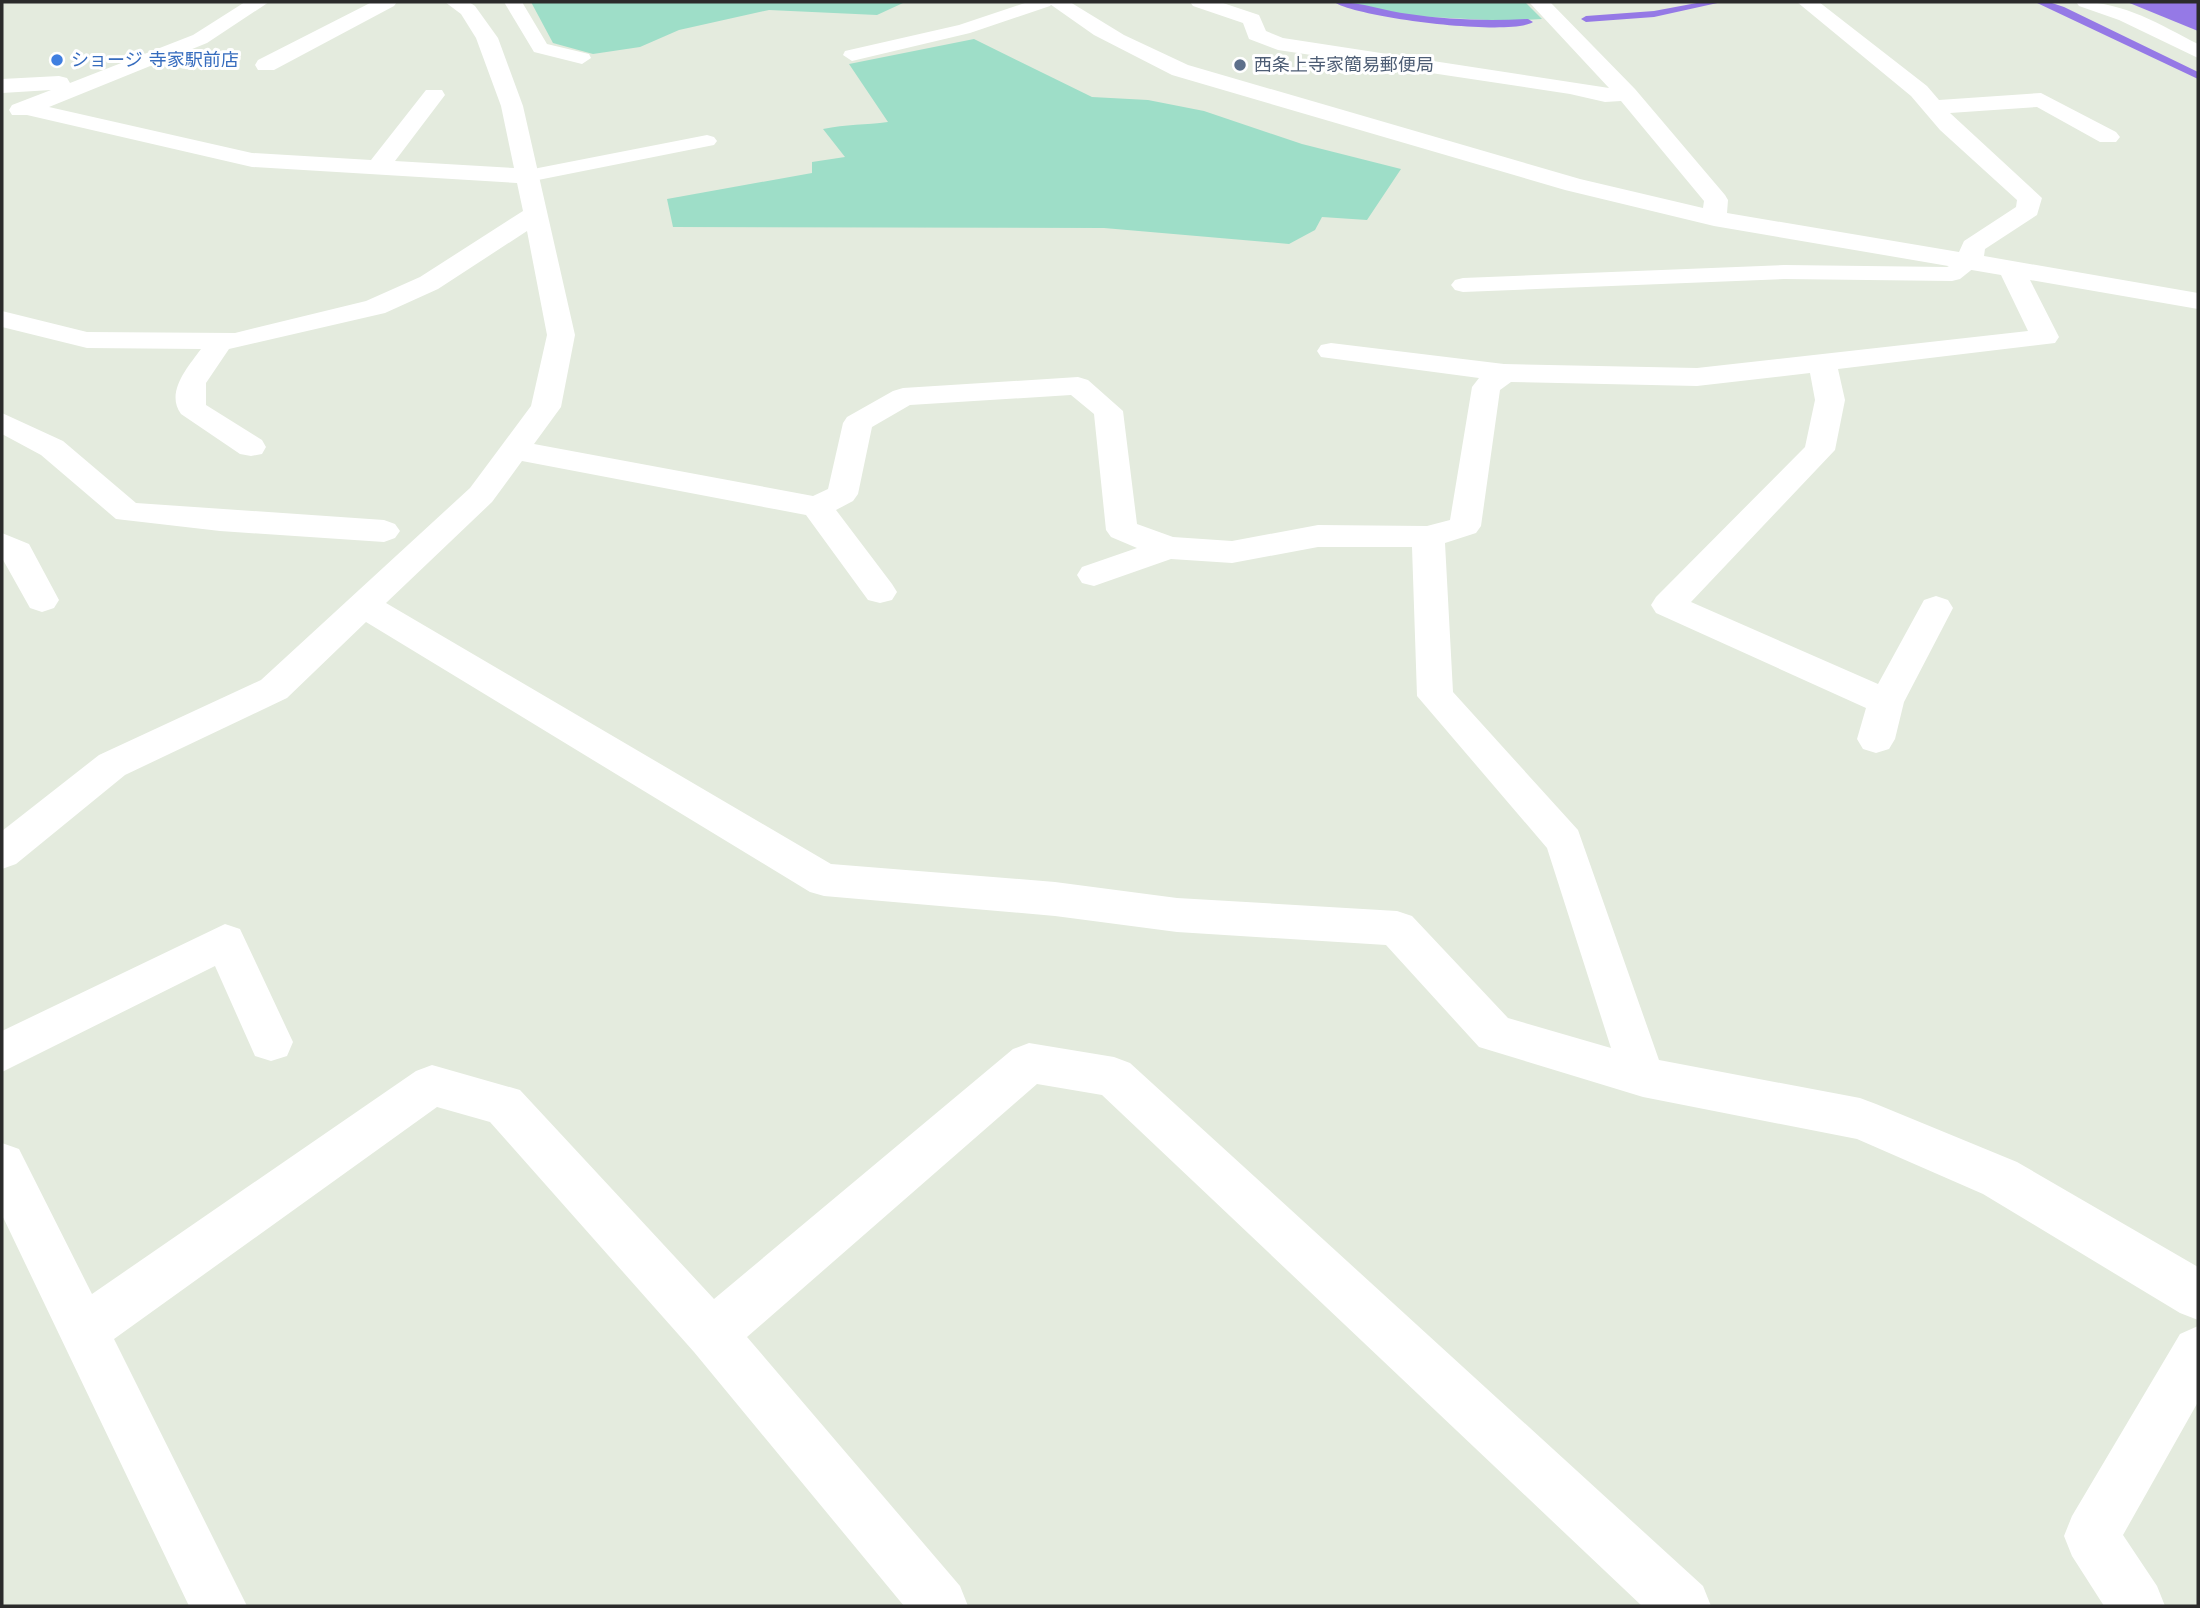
<svg xmlns="http://www.w3.org/2000/svg" width="2200" height="1608" font-family="'Work Sans','Noto Sans JP',sans-serif">
<rect width="100%" height="100%" fill="#e4ebde"/>
<path fill="#9edec8" d="M531,2H903V3L877,15L769,10L679,30L640,47L593,54L553,43Z
M1346,2H1525L1542,19L1506,21L1392,15Z
M974,39L1092,97L1148,100L1204,111L1302,144L1401,169L1367,220L1322,217L1315,230L1289,244L1104,228L673,227L667,199L812,173V162L845,157L823,129C846,124 866,125 888,122L849,64Z"/>
<path fill="#9579e6" d="M2127,2H2198V31Z"/>
<g fill="none" stroke-linecap="round" stroke-linejoin="round">
<path fill="#9579e6" fill-rule="evenodd" d="M1334,2C1359,1 1384,11 1409,14C1448,20 1488,21 1528,19L1533,22C1511,37 1358,18 1334,2Z
M1702,2H1722L1654,17L1586,22L1581,19L1586,16L1654,11Z
M2035,2H2049L2064,7L2198,72V79Z"/>
<path fill="#fff" fill-rule="evenodd" d="M504,2H522L547,44L589,54L591,58L582,64L534,52Z
M1028,2H1053L1050,6L970,33L852,61L843,55L845,51L959,25Z
M707,135L714,137L717,141L714,145L528,182L521,180L518,176L521,172L528,170Z
M1969,256L1977,258L1980,263L1960,279L1952,281L1784,279L1463,292L1455,290L1451,285L1455,280L1463,278L1784,265L1947,267Z"/>
<path fill="#fff" fill-rule="evenodd" d="M245,2H269L207,43L49,107L252,153L371,160L426,90H442L445,95L395,161L514,168L501,106L476,38L461,14L445,2H469L475,6L498,38L523,106L575,335L561,407L534,444L813,496L828,489L843,423L847,417L893,391L903,388L1078,377L1088,380L1123,411L1137,524L1173,537L1232,541L1318,525L1427,526L1450,520L1472,387L1479,378L1321,357L1317,351L1321,345L1331,343L1504,364L1697,368L2028,331L2001,275L1714,226L1565,190L1172,75L1094,35L1047,2H1070L1124,35L1188,65L1580,179L1703,208L1704,201L1621,101L1605,102L1570,94L1278,50L1249,39L1243,23L1193,6L1190,2H1220L1259,15L1266,31L1283,38L1609,88L1529,2H1550L1635,89L1725,195L1728,200L1727,213L1959,252L1964,241L2016,207L2017,200L1940,130L1911,96L1797,2H1819L1927,86L1939,100L2041,93L2116,132L2120,137L2116,142H2100L2037,107L1950,113L2042,198L2037,215L1985,249L1984,256L2198,293V309L2030,280L2059,337L2055,343L1838,369L1845,400L1835,450L1691,602L1878,684L1924,600L1936,596L1948,600L1953,608L1904,702L1895,739L1889,749L1876,753L1863,749L1857,739L1866,708L1656,613L1651,605L1656,597L1805,447L1815,400L1810,373L1697,386L1511,382L1500,390L1481,526L1476,533L1445,543L1453,692L1578,830L1659,1060L1860,1098L1876,1104L2017,1162L2198,1267V1320L2180,1313L1983,1194L1857,1139L1643,1097L1479,1047L1386,945L1177,932L1055,916L824,896L810,892L366,622L287,698L125,775L16,864L2,869V831L99,755L261,680L470,488L531,406L547,335L527,231L438,289L385,313L229,349L206,383V405L262,440L266,447L262,454L251,456L240,454L181,414C165,392 188,367 201,349L87,348L2,327V311L87,332L235,333L366,301L420,277L523,211L517,183L252,167L27,115H12L9,110L12,105L51,90L2,93V79L59,76L67,78L70,83L193,35ZM1071,395L1094,414L1106,530L1111,537L1137,548L1082,567L1077,575L1082,583L1094,586L1171,559L1232,563L1318,547H1412L1417,696L1547,848L1611,1048L1508,1018L1412,916L1397,911L1177,898L1055,882L831,864L386,603L492,502L522,461L806,515L868,600L880,603L892,600L897,592L892,584L836,510L853,501L858,494L872,427L910,405Z
M372,2H397L394,6L274,70H258L255,65L258,60Z
M2,413L63,441L136,503L384,520L395,524L400,531L395,538L384,542L220,531L116,519L41,455L2,434Z
M2,533L29,544L59,600L54,608L42,612L30,608L2,558Z
M225,924L240,929L293,1042L287,1056L271,1061L255,1056L215,966L2,1072V1031Z
M1029,1043L1114,1057L1130,1063L1703,1586L1711,1606H1642L1102,1095L1037,1084L747,1337L960,1586L968,1606H904L694,1352L490,1122L437,1107L114,1339L247,1606H189L2,1215V1143L19,1149L92,1294L416,1071L432,1065L520,1090L714,1299L1013,1049Z
M2198,1326V1402L2123,1535L2157,1586L2165,1606H2104L2072,1556L2064,1536L2072,1516L2180,1334Z"/>
<path fill="#fff" fill-rule="evenodd" d="M2076,2C2121,0 2159,24 2198,44V58L2119,20L2079,6Z"/>
</g>
<circle fill="#3f7fe0" stroke="#fff" stroke-width="2.5" cx="57" cy="60" r="7"/>
<circle fill="#5c6f8a" stroke="#fff" stroke-width="2.5" cx="1240" cy="65" r="7"/>
<g text-anchor="middle" stroke-width="6" stroke-linejoin="round" paint-order="stroke">
<g font-size="18" fill="#366cbe" stroke="#fff" text-anchor="start">
<text x="71" y="66">ショージ 寺家駅前店</text>
</g>
<g font-size="18" fill="#4e5e75" stroke="#fff" text-anchor="start">
<text x="1254" y="71">西条上寺家簡易郵便局</text>
</g>
</g>
<rect width="2200" height="1608" fill="none" stroke="#2b2b2b" stroke-width="7"/>
</svg>
